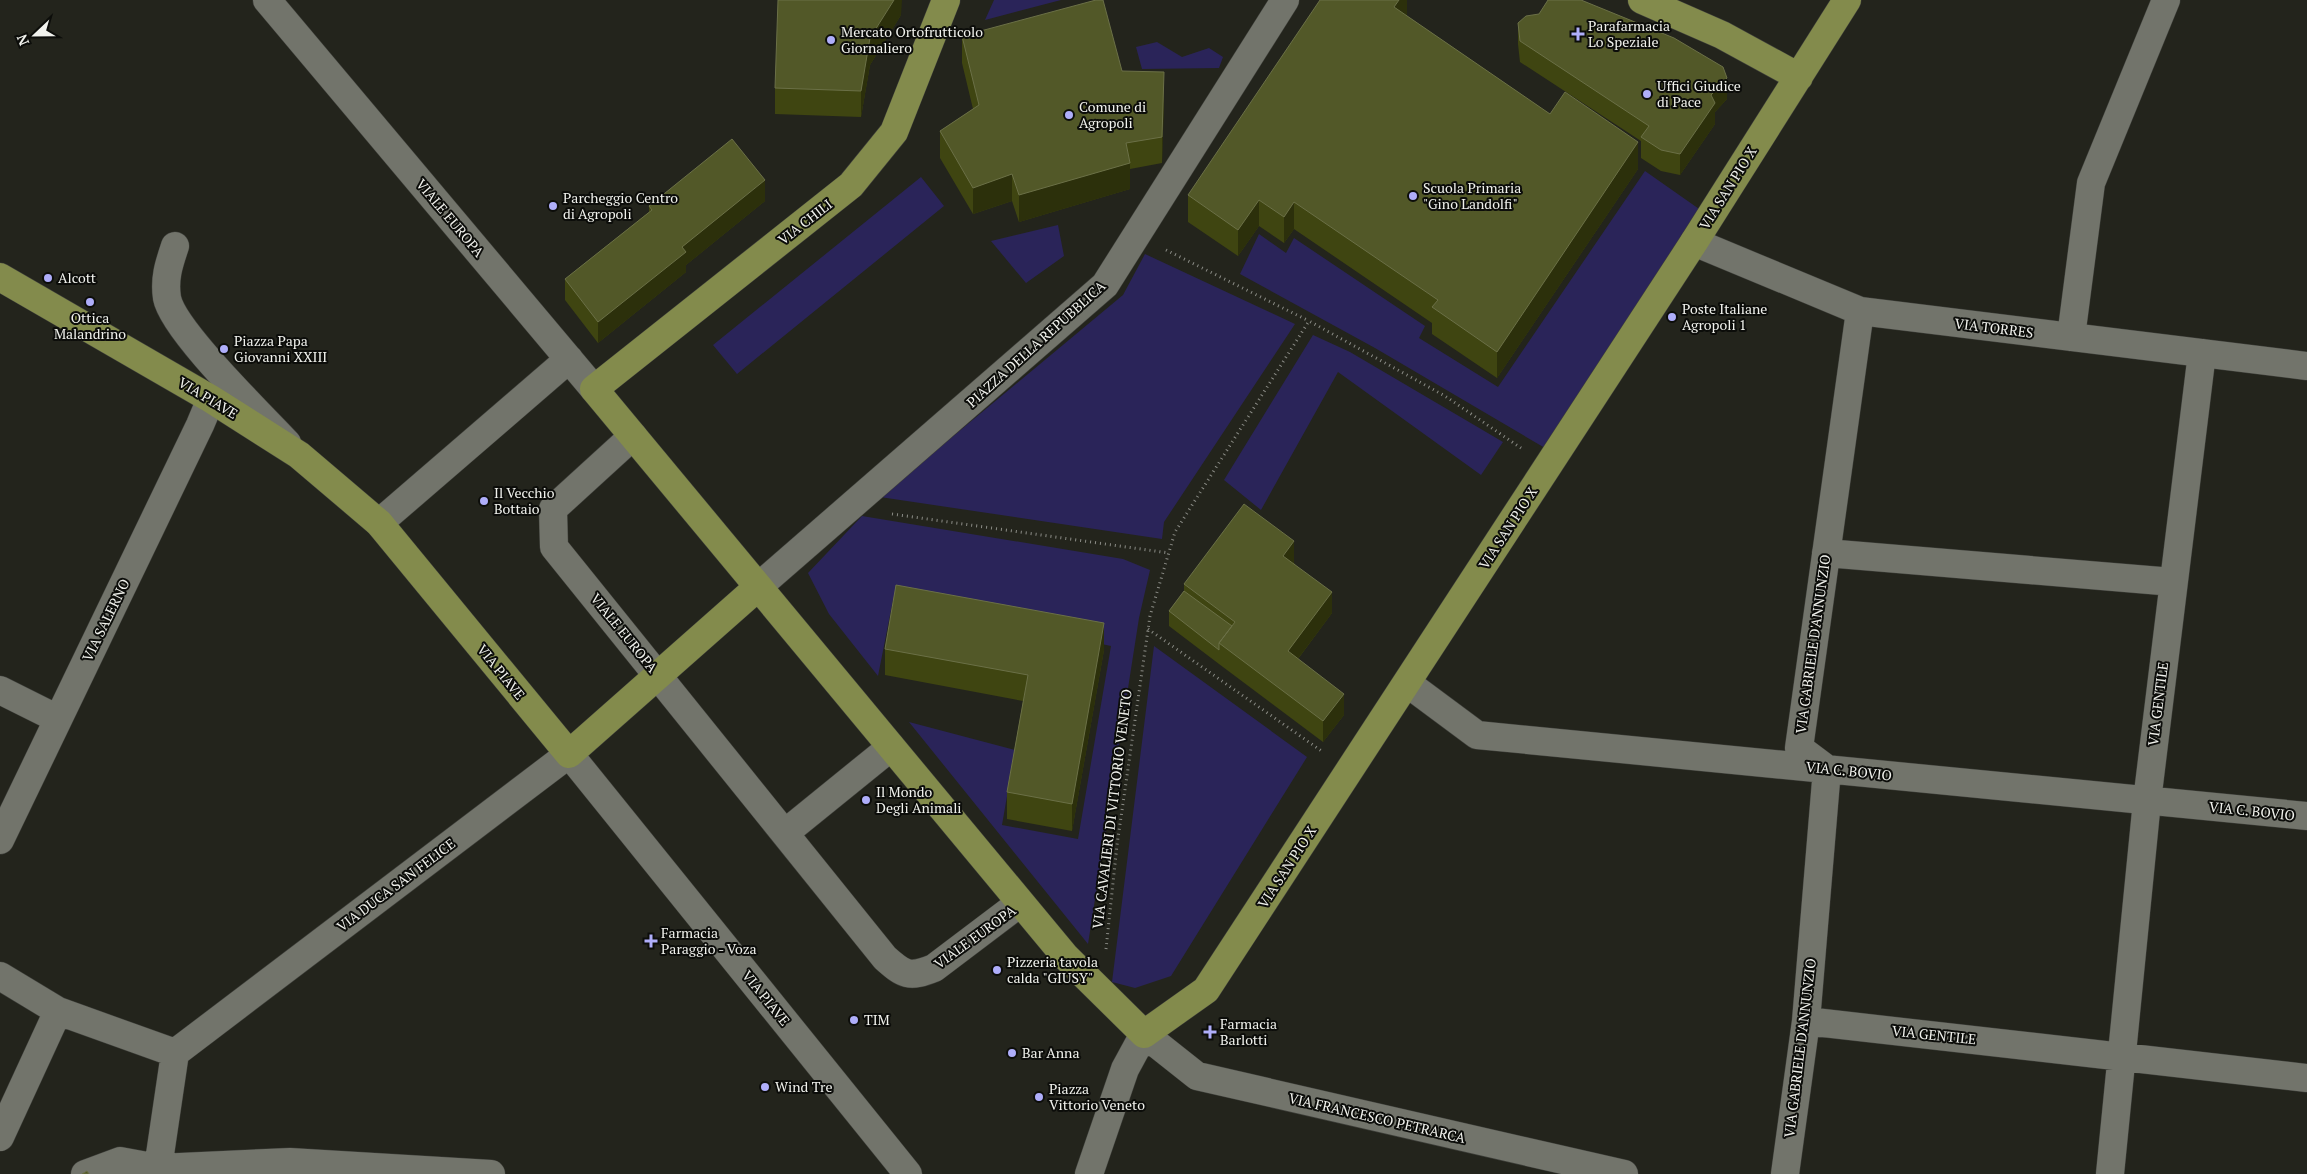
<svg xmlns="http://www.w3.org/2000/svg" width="2307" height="1174" font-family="'PT Serif',serif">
<rect width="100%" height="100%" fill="#23241c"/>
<path fill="#2a2459" d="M994,0H1061L985,20Z
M1157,42L1182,57L1209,48L1223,57L1219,68L1142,69L1136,47Z
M1645,171L1702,211L1545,448L1375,348L1240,274L1259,234L1286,253L1294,238L1425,326L1419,338L1498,387Z
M921,177L944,206L737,374L713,345Z
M1058,225L1064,256L1026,283L991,241Z
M1145,254L1295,324L1164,522L1162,539L880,497L1123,295Z
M1313,335L1350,352L1503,442L1481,475L1338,372L1261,510L1224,480Z
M862,516L1123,559L1150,570L1139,618L1088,944L909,722L1015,750L1002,825L1078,839L1111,646L893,600L878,676L829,614L808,573Z
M1154,646L1307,757L1171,976L1135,988L1112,982Z"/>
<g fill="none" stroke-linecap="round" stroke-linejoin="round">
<defs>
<path id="minor" d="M267,0L594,389
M1694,242L1860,311L2307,366
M175,246C169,264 164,278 167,298C173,330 261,415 287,443
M2071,337L2091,183L2166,0
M633,436L553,509L554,547L885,958C904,975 909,978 934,968L1020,903
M379,523L569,359
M1826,553L2173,582
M758,587L1105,285L1285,0
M1407,683L1477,735L2307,816
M0,690L58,719
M785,833L891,747
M0,840L200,425L211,399
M0,976L58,1011L175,1053
M1806,1021L2307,1078
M175,1053L569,754L908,1174
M0,1137L58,1011
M85,1174L120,1161L158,1168L290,1162L491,1174
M162,1174L158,1168L175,1053
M1089,1174L1125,1069L1144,1034L1197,1076L1624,1174
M1785,1174L1806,1021L1827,769L1799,748L1860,311
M2110,1174L2147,801L2202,353"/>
<path id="major" d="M946,0L894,132L851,185L594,389L1065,956L1144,1034L1206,990L1694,242L1847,0
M1642,0L1722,35L1799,77
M0,277L211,399L299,455L379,523L569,754L758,587"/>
</defs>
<use href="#minor" stroke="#3e3f3a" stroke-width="29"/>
<use href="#major" stroke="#3e3f3a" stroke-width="29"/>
<path stroke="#8c8d87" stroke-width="3" stroke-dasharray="1 4" stroke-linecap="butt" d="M1166,250L1309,321
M892,514L1169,553
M1148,629L1323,752
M1106,949L1117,845L1150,616L1175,532L1309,321L1445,396L1521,448"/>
<use href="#minor" stroke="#72746b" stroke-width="28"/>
<use href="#major" stroke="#838b4c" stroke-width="28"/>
</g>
<path fill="#3f4511" d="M1407,0V16L1550,114L1638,169L1497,378L1432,334V323L1294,229L1284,243L1259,226L1238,256L1188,222V195Z
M901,15L870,65L861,117L775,114V88Z
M1518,23L1727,99L1715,112V124L1680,175L1661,171L1641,158V141L1520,62L1518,44Z
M962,36L1122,71L1164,99L1162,163L1130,169V189L1019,222L1012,201L973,214L940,158V131L973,109L962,63Z
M765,201L686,265V272L598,343L565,300V279L649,212V206Z
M1294,562V563L1332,613L1298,659L1344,715L1323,742L1219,664L1169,626V611L1184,591V584Z
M885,649L1104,650L1072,831L1007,819V792L1023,701L885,675Z"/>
<path fill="#2c300b" d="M894,0H902L901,15L870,65L861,117V91L870,38Z
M1399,0H1407V15L1394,34V7Z
M1164,72V99L1162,163V137Z
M1727,78V99L1715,112V124L1680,175V154L1711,95Z
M1638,142V169L1497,378V352Z
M1130,163V189L1019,222V195Z
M1012,174V201L973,214V188Z
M765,180V201L686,265V272L598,343V322L682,247Z
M1259,200V226L1238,256V230Z
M1294,202V229L1284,243V217Z
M1294,541V562L1283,577V556Z
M1332,592V613L1288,672V651Z
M1104,623V650L1072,831V804Z
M1344,694V715L1323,742V721Z"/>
<path fill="#525828" stroke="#6b7047" d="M778,0H894L870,38L861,91L775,88Z
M1096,0H1103L1122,71L1164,72L1162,137L1126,143L1130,163L1019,195L1012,174L973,188L940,131L979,105L962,36Z
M1320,0H1399L1394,7L1550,114L1565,92L1638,142L1497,352L1432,307L1438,300L1294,202L1284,217L1259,200L1238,230L1188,195Z
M1548,0H1581L1674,38L1723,67L1727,78L1711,95L1715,103L1680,154L1661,150L1641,137L1649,126L1520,41L1518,23L1526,16L1539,14Z
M732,139L765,180L682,247L686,252L598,322L565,279L652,210L649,206Z
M1244,504L1294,541L1283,556L1332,592L1288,651L1344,694L1323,721L1219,643L1235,622L1184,584Z
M896,585L1104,623L1072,804L1007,792L1028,675L885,649Z
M1184,591L1232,626L1219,643V650L1169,611Z
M87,1171L89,1174H82Z"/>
<g fill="#afaefa" stroke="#0c0d0a" stroke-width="2">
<path d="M1575.5 26.5h5v5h5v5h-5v5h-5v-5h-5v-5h5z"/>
<circle cx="831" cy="40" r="5"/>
<circle cx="1647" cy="94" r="5"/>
<circle cx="1069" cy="115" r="5"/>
<circle cx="1413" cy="196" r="5"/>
<circle cx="553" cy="206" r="5"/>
<circle cx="48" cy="278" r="5"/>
<circle cx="90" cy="302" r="5"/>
<circle cx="1672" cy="317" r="5"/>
<circle cx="224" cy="349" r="5"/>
<circle cx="484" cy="501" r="5"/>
<circle cx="866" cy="800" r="5"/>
<path d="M648.5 933.5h5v5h5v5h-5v5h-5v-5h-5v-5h5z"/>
<circle cx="997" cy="970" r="5"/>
<circle cx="854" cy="1020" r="5"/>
<path d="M1207.5 1024.5h5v5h5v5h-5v5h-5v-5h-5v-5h5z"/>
<circle cx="1012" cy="1053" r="5"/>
<circle cx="765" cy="1087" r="5"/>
<circle cx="1039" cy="1097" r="5"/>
</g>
<g text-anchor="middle" stroke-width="4" stroke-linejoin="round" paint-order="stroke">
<g font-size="14" fill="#f1f2ed" stroke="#0c0d0a" text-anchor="start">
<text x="1588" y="31">Parafarmacia<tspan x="1588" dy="16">Lo Speziale</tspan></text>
<text x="841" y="37">Mercato Ortofrutticolo<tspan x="841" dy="16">Giornaliero</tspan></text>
<text x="1657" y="91">Uffici Giudice<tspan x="1657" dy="16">di Pace</tspan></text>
<text x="1079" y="112">Comune di<tspan x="1079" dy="16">Agropoli</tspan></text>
<text x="1423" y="193">Scuola Primaria<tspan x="1423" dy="16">"Gino Landolfi"</tspan></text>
<text x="563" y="203">Parcheggio Centro<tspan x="563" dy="16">di Agropoli</tspan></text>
<text x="58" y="283">Alcott</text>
<text x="1682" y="314">Poste Italiane<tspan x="1682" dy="16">Agropoli 1</tspan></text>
<text x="90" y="323" text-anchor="middle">Ottica<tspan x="90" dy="16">Malandrino</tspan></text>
<text x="234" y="346">Piazza Papa<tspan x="234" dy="16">Giovanni XXIII</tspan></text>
<text x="494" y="498">Il Vecchio<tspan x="494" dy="16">Bottaio</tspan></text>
<text x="876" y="797">Il Mondo<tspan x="876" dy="16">Degli Animali</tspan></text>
<text x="661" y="938">Farmacia<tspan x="661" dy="16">Paraggio - Voza</tspan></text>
<text x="1007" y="967">Pizzeria tavola<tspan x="1007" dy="16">calda "GIUSY"</tspan></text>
<text x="864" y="1025">TIM</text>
<text x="1220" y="1029">Farmacia<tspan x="1220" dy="16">Barlotti</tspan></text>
<text x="1022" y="1058">Bar Anna</text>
<text x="775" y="1092">Wind Tre</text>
<text x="1049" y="1094">Piazza<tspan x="1049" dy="16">Vittorio Veneto</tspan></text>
</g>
<g font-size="14" fill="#f1f2ed" stroke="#0c0d0a">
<text transform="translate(1728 188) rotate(-58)" y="5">VIA SAN PIO X</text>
<text transform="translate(450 218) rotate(50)" y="5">VIALE EUROPA</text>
<text transform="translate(805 222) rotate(-38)" y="5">VIA CHILI</text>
<text transform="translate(1994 328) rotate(7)" y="5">VIA TORRES</text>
<text transform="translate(1036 344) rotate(-42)" y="5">PIAZZA DELLA REPUBBLICA</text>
<text transform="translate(208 398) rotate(31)" y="5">VIA PIAVE</text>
<text transform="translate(1508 528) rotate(-57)" y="5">VIA SAN PIO X</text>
<text transform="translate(106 620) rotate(-64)" y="5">VIA SALERNO</text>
<text transform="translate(624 633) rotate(51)" y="5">VIALE EUROPA</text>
<text transform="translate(1813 644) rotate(-82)" y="5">VIA GABRIELE D'ANNUNZIO</text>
<text transform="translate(501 672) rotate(51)" y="5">VIA PIAVE</text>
<text transform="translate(2158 704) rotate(-83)" y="5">VIA GENTILE</text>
<text transform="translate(1849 771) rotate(6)" y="5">VIA C. BOVIO</text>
<text transform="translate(1112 809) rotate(-83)" y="5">VIA CAVALIERI DI VITTORIO VENETO</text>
<text transform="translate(2252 811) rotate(6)" y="5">VIA C. BOVIO</text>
<text transform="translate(1287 867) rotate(-57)" y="5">VIA SAN PIO X</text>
<text transform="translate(396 885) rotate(-37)" y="5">VIA DUCA SAN FELICE</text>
<text transform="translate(975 937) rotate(-36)" y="5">VIALE EUROPA</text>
<text transform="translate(766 998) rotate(51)" y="5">VIA PIAVE</text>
<text transform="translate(1934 1035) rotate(6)" y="5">VIA GENTILE</text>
<text transform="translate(1800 1048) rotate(-83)" y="5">VIA GABRIELE D'ANNUNZIO</text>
<text transform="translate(1377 1118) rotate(13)" y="5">VIA FRANCESCO PETRARCA</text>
</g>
</g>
<g transform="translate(35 35) rotate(248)" stroke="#0c0d0a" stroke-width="4" paint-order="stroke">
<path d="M0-4L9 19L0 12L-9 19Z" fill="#f1f2ed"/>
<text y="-8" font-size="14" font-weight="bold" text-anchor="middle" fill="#f1f2ed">N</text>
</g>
</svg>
